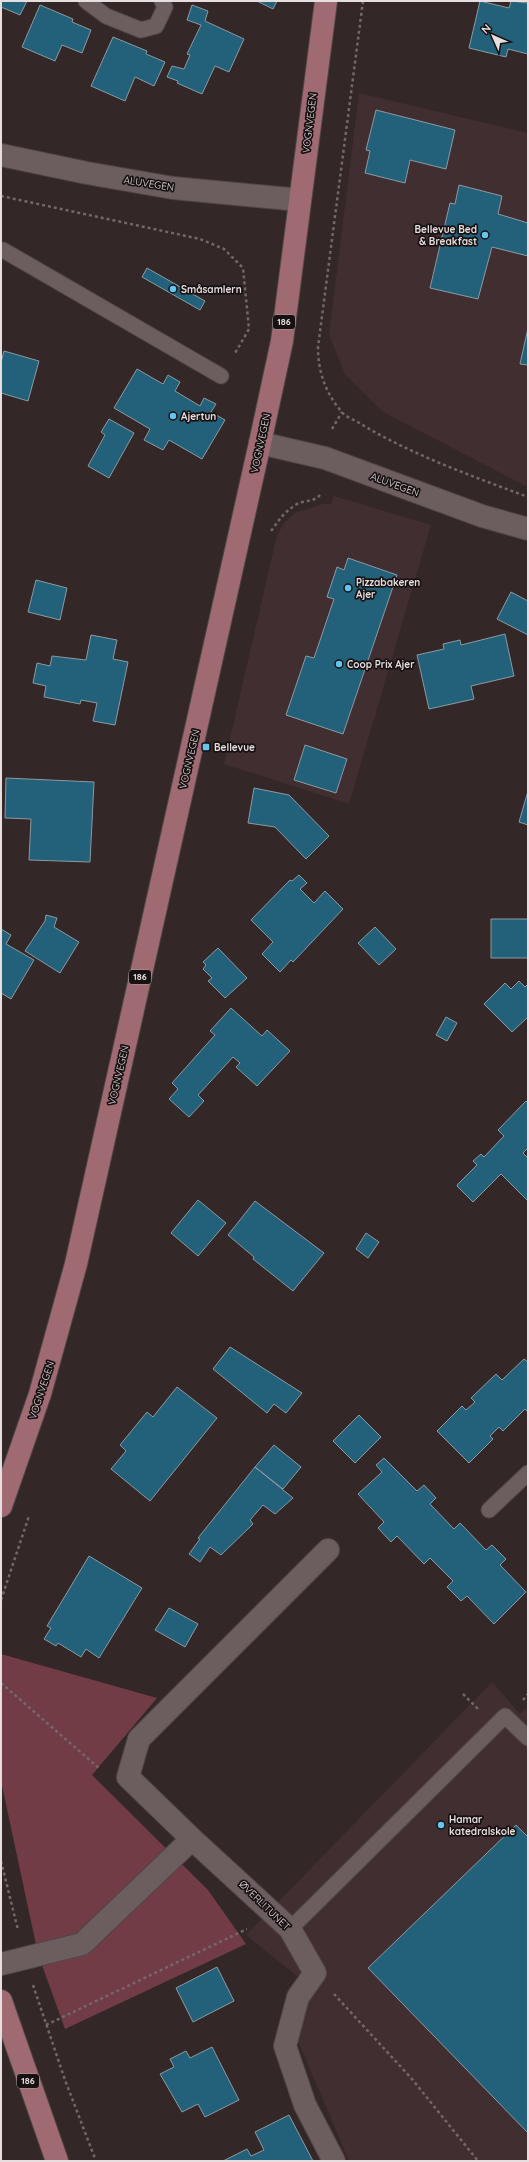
<svg xmlns="http://www.w3.org/2000/svg" width="529" height="2162" font-family="Quicksand,sans-serif">
<rect width="100%" height="100%" fill="#332728"/>
<path fill="#412e31" d="M359,93L528,133V487L383,412L345,374L329,335Z
M334,496L431,525L349,804L224,764L277,535L285,522L295,513L323,504H331Z
M492,1682L520,1714L528,1706V2161H349L298,2041L312,1988L246,1935Z"/>
<path fill="#713c46" d="M1,1654L157,1698L92,1775L208,1890L246,1944L65,2029L38,1954L1,1781Z"/>
<path fill="#23617a" stroke="#8c9aa1" d="M1,1H27L20,15L1,7Z
M257,1H277L273,9Z
M480,1L509,8L511,1L528,3V54L508,49L506,57L469,48Z
M40,5L73,19L72,22L91,30L82,53L62,45L55,61L22,47Z
M192,5L208,11L205,21L244,39L229,72L215,66L202,94L177,83L178,81L167,77L172,66L184,69L190,55L187,54L201,25L187,20Z
M113,37L147,51L146,54L165,62L154,86L135,77L125,101L91,86Z
M376,110L455,130L446,169L410,160L405,183L365,173L370,151L366,150Z
M459,185L502,196L498,214L528,223V256L492,247L478,299L430,288L450,203L455,204Z
M147,268L205,301L200,310L142,277Z
M528,328V365L520,364Z
M4,351L39,361L28,401L1,393V362Z
M137,369L163,384L168,375L180,382L175,391L200,406L204,398L216,404L211,412L225,420L202,459L169,440L163,450L144,440L150,429L114,408Z
M109,419L134,433L109,478L88,466L105,435L101,432Z
M348,558L397,575L343,734L286,715L306,656L314,658L334,599L327,597L337,567L344,570Z
M36,580L67,588L60,620L28,612Z
M511,592L528,601V635L497,619Z
M505,634L514,676L471,686L474,699L429,709L417,655L444,649L443,644L460,640L461,645Z
M91,635L117,640L113,659L128,662L115,725L93,721L97,703L81,700L80,704L44,697L46,686L33,683L37,663L50,666L52,656L86,660Z
M305,745L347,759L336,793L294,780Z
M6,778L94,782L90,862L29,860L31,819L5,818Z
M254,788L289,795L329,836L306,859L275,827L248,823Z
M528,791V825L519,822Z
M299,875L307,883L300,889L314,903L325,891L343,909L293,962L291,960L280,972L262,954L273,942L251,920L290,880L292,881Z
M46,915L57,918L54,927L79,942L60,973L25,951L45,921Z
M491,919H528V958H491Z
M375,927L396,949L379,965L358,943Z
M1,929L11,935L6,944L34,960L11,999L1,993Z
M218,948L247,978L225,998L208,981L212,978L203,969L206,965L203,962Z
M519,981L525,987L528,984V1017L512,1032L484,1004L505,983L511,989Z
M231,1008L262,1036L267,1030L290,1051L257,1086L236,1067L240,1063L233,1057L198,1095L204,1101L189,1117L169,1099L178,1089L172,1083L215,1035L210,1031Z
M446,1017L457,1023L447,1041L436,1035Z
M526,1101L528,1103V1148L523,1153L528,1158V1201L501,1174L473,1202L457,1186L458,1184L477,1165L473,1161L481,1154L484,1157L504,1136L498,1130Z
M198,1200L226,1223L198,1256L171,1233Z
M255,1201L324,1253L293,1291L253,1259L254,1257L228,1235Z
M366,1233L379,1242L368,1258L356,1249Z
M230,1347L302,1393L286,1413L274,1404L267,1413L213,1369Z
M524,1359L528,1362V1412L525,1409L503,1431L499,1427L490,1436L493,1439L469,1463L437,1431L462,1406L466,1410L475,1402L471,1398L496,1374L502,1380Z
M177,1387L217,1418L150,1501L111,1469L126,1451L120,1445L147,1412L153,1417Z
M359,1415L381,1437L355,1463L333,1441Z
M274,1445L301,1467L283,1489L255,1467Z
M384,1458L417,1491L424,1485L436,1498L430,1504L454,1529L460,1523L486,1550L492,1545L506,1559L500,1565L526,1592L494,1624L467,1596L461,1601L447,1587L453,1581L430,1558L424,1564L397,1536L391,1542L378,1528L384,1522L358,1494L382,1472L376,1465Z
M255,1467L293,1498L275,1514L263,1505L250,1520L253,1524L221,1555L210,1547L200,1562L189,1554L200,1539L198,1538Z
M89,1556L142,1588L99,1658L86,1649L81,1657L58,1643L56,1646L44,1639L51,1628L47,1626Z
M169,1608L198,1624L185,1647L155,1630Z
M516,1825L528,1837V2133L368,1968Z
M217,1967L234,2001L193,2022L176,1988Z
M212,2047L239,2100L205,2117L198,2104L182,2112L160,2074L174,2067L170,2059L186,2051L190,2058Z
M289,2115L313,2161H223L247,2149L251,2156L264,2150L255,2132Z"/>
<g fill="none" stroke-linecap="round" stroke-linejoin="round">
<defs>
<path id="lane" d="M86,1L106,16L141,30L156,26L165,7L162,1
M3,250L221,376
M489,1510L528,1473
M290,1929L505,1716L528,1738"/>
<path id="street" d="M192,1839L290,1929L315,1973L298,1997L285,2046L305,2105L334,2161
M1,1964L82,1944L192,1839L128,1777L139,1739L328,1550"/>
<path id="secondary" d="M1,155L87,173L173,188L300,200
M260,443L325,458L482,516L528,529"/>
<path id="primary" d="M1,1506L40,1394L76,1264L260,443L282,341L326,1
M1,2001L57,2161"/>
</defs>
<use href="#lane" stroke="#504647" stroke-width="17"/>
<use href="#street" stroke="#504647" stroke-width="24"/>
<use href="#secondary" stroke="#504647" stroke-width="24"/>
<use href="#primary" stroke="#504647" stroke-width="24"/>
<path stroke="#736869" stroke-width="2.5" stroke-dasharray="3 3" stroke-linecap="butt" d="M363,1L318,347C318,371 325,392 341,411C345,417 355,420 361,424C412,455 472,476 528,497
M1,196L200,239L224,249L243,268L249,329L234,355
M332,429L342,412
M271,531C279,520 285,511 297,504C305,500 314,502 320,495
M1,1600L29,1516
M1,1683L100,1769
M463,1694L478,1709
M523,1700L528,1694
M1,1861L18,1930
M33,1985L65,2080L96,2161
M334,1994L412,2079L478,2161
M46,2025L247,1929"/>
<use href="#lane" stroke="#6c5d5f" stroke-width="15"/>
<use href="#street" stroke="#6c5d5f" stroke-width="22"/>
<use href="#secondary" stroke="#6c5d5f" stroke-width="22"/>
<use href="#primary" stroke="#a06a73" stroke-width="22"/>
</g>
<g fill="#64c5ee" stroke="#171112" stroke-width="1.5">
<circle cx="485" cy="235" r="4"/>
<circle cx="173" cy="289" r="4"/>
<circle cx="173" cy="416" r="4"/>
<circle cx="348" cy="588" r="4"/>
<circle cx="339" cy="664" r="4"/>
<rect x="202" y="743" width="8" height="8" rx="2"/>
<circle cx="441" cy="1825" r="4"/>
</g>
<g text-anchor="middle" stroke-width="3.5" stroke-linejoin="round" paint-order="stroke">
<g fill="#171112" stroke="#a9a0a2" stroke-width="1">
<rect x="273" y="315" width="22" height="14" rx="3"/>
<rect x="129" y="970" width="22" height="14" rx="3"/>
<rect x="17" y="2074" width="22" height="14" rx="3"/>
</g>
<g font-size="9" font-weight="bold" fill="#e7dedf">
<text x="284" y="325">186</text>
<text x="140" y="980">186</text>
<text x="28" y="2084">186</text>
</g>
<g font-size="10" fill="#e7dedf" stroke="#171112">
<text transform="translate(309 123) rotate(-83)" y="4">VOGNVEGEN</text>
<text transform="translate(149 183) rotate(9)" y="4">ALUVEGEN</text>
<text transform="translate(260 443) rotate(-78)" y="4">VOGNVEGEN</text>
<text transform="translate(395 484) rotate(20)" y="4">ALUVEGEN</text>
<text transform="translate(189 759) rotate(-77)" y="4">VOGNVEGEN</text>
<text transform="translate(118 1075) rotate(-77)" y="4">VOGNVEGEN</text>
<text transform="translate(41 1390) rotate(-72)" y="4">VOGNVEGEN</text>
<text transform="translate(265 1905) rotate(44)" y="4">ØVERLITUNET</text>
</g>
<g font-size="10" font-weight="bold" fill="#e7dedf" stroke="#171112" text-anchor="start">
<text x="477" y="233" text-anchor="end">Bellevue Bed<tspan x="477" dy="12">&amp; Breakfast</tspan></text>
<text x="181" y="293">Småsamlern</text>
<text x="181" y="420">Ajertun</text>
<text x="356" y="586">Pizzabakeren<tspan x="356" dy="12">Ajer</tspan></text>
<text x="347" y="668">Coop Prix Ajer</text>
<text x="214" y="751">Bellevue</text>
<text x="449" y="1823">Hamar<tspan x="449" dy="12">katedralskole</tspan></text>
</g>
</g>
<rect width="529" height="2162" fill="none" stroke="#e7dedf" stroke-width="4"/>
<g transform="translate(493 36) rotate(315)" stroke="#171112" stroke-width="3" paint-order="stroke">
<path d="M0-3L7 15L0 10L-7 15Z" fill="#e7dedf"/>
<text y="-6" font-size="11" font-weight="bold" text-anchor="middle" fill="#e7dedf">N</text>
</g>
</svg>
